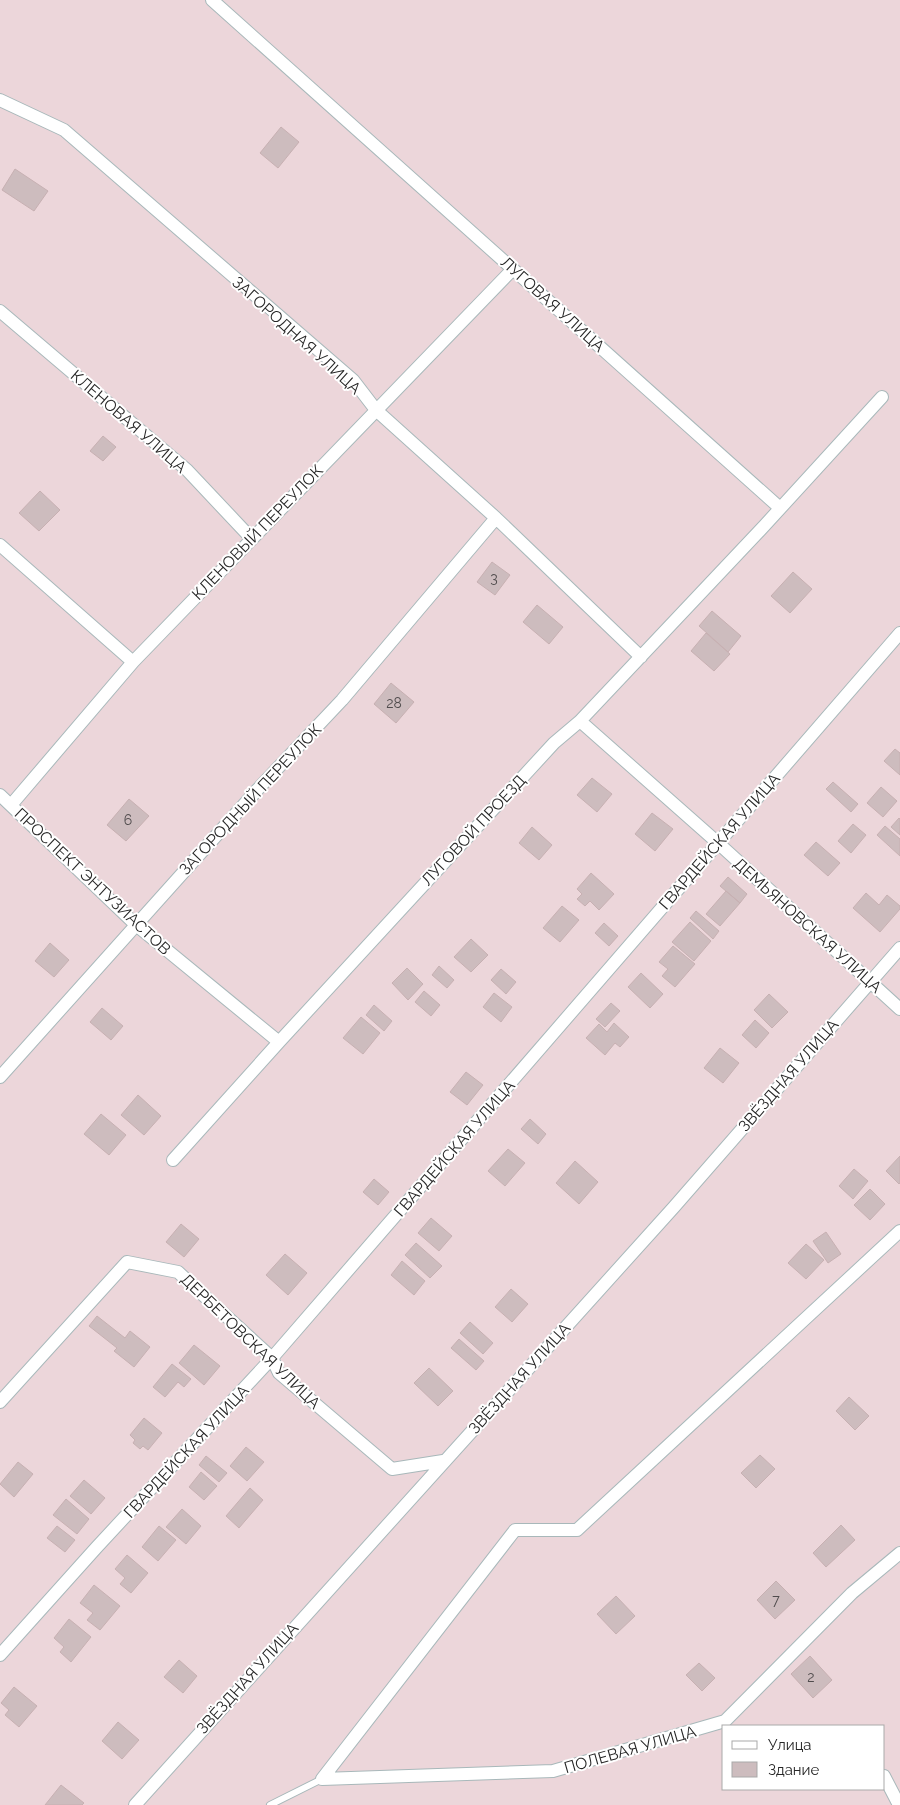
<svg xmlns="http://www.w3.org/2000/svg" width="900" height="1805" font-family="Raleway,sans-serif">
<rect width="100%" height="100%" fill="#ecd6da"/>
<path fill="#cdbcbe" stroke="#c7b0b2" d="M281,127L299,142L278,168L260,153Z
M15,169L48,191L34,211L2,190Z
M103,436L116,447L103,461L90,451Z
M40,491L60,510L39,531L19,513Z
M492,562L510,575L495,595L477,582Z
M793,572L812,589L790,613L771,596Z
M537,605L563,627L549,644L523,622Z
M712,611L741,636L728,652L699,626Z
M706,633L730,654L714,671L691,651Z
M391,683L414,702L396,723L374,704Z
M895,749L900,753V775L884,761Z
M592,778L612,794L597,812L577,795Z
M833,782L858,804L851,812L826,789Z
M881,787L897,801L883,817L867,803Z
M129,799L149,816L126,841L107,825Z
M652,813L673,829L655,851L635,834Z
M899,818L900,819V835L891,827Z
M853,824L866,835L851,853L838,841Z
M885,826L900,839V856L877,835Z
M532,827L552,845L539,860L519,843Z
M816,842L840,863L828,876L804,855Z
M591,873L614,894L599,910L590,901L585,906L577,899L582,894L577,889Z
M728,877L747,894L740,903L720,886Z
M726,891L740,903L720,926L706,914Z
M866,893L879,905L887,895L900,906V909L880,932L853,908Z
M562,906L579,920L560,942L543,928Z
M696,911L719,931L713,939L690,918Z
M690,922L711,941L694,961L672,942Z
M604,923L618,936L609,946L595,933Z
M471,939L488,955L471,972L454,957Z
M50,943L69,960L54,977L35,961Z
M673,946L695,964L675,987L662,976L668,969L659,962Z
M439,966L454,980L447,988L432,975Z
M407,968L423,984L408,1000L392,983Z
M501,969L516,982L506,994L491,980Z
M641,973L663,994L650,1008L628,987Z
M424,991L440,1005L431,1016L415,1002Z
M494,993L512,1007L501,1022L483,1007Z
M769,994L788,1012L772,1028L754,1010Z
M611,1003L620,1011L605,1027L596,1019Z
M374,1005L392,1021L384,1031L366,1015Z
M102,1008L123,1026L111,1040L90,1022Z
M361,1017L380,1033L363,1054L343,1038Z
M755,1020L769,1033L756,1048L742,1035Z
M614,1023L629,1037L620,1047L615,1043L605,1055L586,1038L599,1024L607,1032Z
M720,1048L739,1063L723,1083L704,1068Z
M466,1072L483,1085L467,1105L450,1092Z
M138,1095L161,1116L144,1135L121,1115Z
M101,1114L126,1135L109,1155L84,1134Z
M530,1119L546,1134L538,1144L521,1129Z
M508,1149L525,1163L505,1186L488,1171Z
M900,1156V1183L899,1184L886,1171Z
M575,1161L598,1182L579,1204L556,1183Z
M854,1169L868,1181L853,1199L839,1186Z
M374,1179L389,1192L378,1205L363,1192Z
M870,1189L885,1204L870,1220L854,1205Z
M431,1218L452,1236L439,1251L418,1233Z
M181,1224L199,1239L184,1257L166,1242Z
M826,1232L841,1254L828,1263L813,1241Z
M416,1243L442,1266L430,1278L405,1255Z
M806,1244L824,1260L806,1279L788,1263Z
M285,1254L307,1273L288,1295L266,1275Z
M402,1261L425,1281L414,1295L391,1275Z
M511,1289L528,1304L512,1322L495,1307Z
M97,1316L125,1338L130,1331L150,1347L134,1367L114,1351L117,1348L89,1326Z
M470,1322L493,1343L483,1354L460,1333Z
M459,1339L484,1361L476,1370L451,1348Z
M194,1345L220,1366L204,1385L179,1363Z
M172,1364L191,1379L184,1387L178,1382L165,1397L153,1387Z
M429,1368L453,1391L438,1406L414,1383Z
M849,1397L869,1416L855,1430L836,1411Z
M144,1418L162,1433L148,1450L143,1446L140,1449L133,1443L135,1440L130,1435Z
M246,1447L264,1462L247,1481L230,1466Z
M760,1455L775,1469L756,1488L741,1473Z
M206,1456L227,1473L219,1482L199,1465Z
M18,1462L33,1474L14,1497L0,1484Z
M201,1472L217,1486L204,1500L189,1487Z
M84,1480L105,1498L91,1514L70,1496Z
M250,1488L263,1500L239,1528L226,1516Z
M66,1499L89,1519L77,1534L53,1515Z
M182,1509L201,1526L186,1544L166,1527Z
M841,1525L855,1540L826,1567L813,1553Z
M57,1526L75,1540L65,1552L47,1538Z
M159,1526L176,1540L158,1561L142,1547Z
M127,1555L148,1573L131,1593L120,1584L125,1578L115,1569Z
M776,1581L795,1600L775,1619L757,1600Z
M94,1585L120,1606L100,1630L87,1620L93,1613L80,1603Z
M616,1596L635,1616L616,1634L597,1614Z
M69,1619L91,1637L71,1662L60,1652L64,1647L54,1638Z
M810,1656L832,1680L813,1698L791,1674Z
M179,1660L197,1676L183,1693L164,1677Z
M699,1663L715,1678L702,1691L686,1675Z
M14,1687L37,1706L19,1727L5,1715L9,1710L1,1703Z
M118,1722L139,1740L122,1759L102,1741Z
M61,1785L84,1803L82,1805H45Z"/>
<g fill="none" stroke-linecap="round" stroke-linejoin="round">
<defs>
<path id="service" d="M270,1805L322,1779"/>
<path id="minor" d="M212,0L780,508
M0,100L64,130L353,380L376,410L496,518L641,657
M0,311L187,470L251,538
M0,545L133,662
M580,721L718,843L900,1009
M0,795L135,924L279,1042
M11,805L133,662L513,269
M0,1077L258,789L342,700L496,518
M173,1160L279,1042L554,743L580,721L765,525L882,397
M0,1402L127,1262L178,1272L272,1358L279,1373L392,1469L443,1461
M0,1655L96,1548L272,1358L900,633
M884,1776L899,1805
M322,1779L515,1530H577L900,1231
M322,1779L553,1771L725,1721L852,1593L900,1553
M135,1805L674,1207L900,948"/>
</defs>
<use href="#service" stroke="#a8b8ba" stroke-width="8"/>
<use href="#minor" stroke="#a8b8ba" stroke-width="14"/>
<use href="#service" stroke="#fff" stroke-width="6"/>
<use href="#minor" stroke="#fff" stroke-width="12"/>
</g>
<g text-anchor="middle" stroke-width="4" stroke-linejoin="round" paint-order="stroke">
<g font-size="14" fill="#504c4d">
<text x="494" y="583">3</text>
<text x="394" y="708">28</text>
<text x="128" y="825">6</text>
<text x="776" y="1605">7</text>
<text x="811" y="1682">2</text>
</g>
<g font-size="16" fill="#272727" stroke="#fff">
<text transform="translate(553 304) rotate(42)" y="6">ЛУГОВАЯ УЛИЦА</text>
<text transform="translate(297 335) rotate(42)" y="6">ЗАГОРОДНАЯ УЛИЦА</text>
<text transform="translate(129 421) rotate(41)" y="6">КЛЕНОВАЯ УЛИЦА</text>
<text transform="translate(257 532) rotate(-46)" y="6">КЛЕНОВЫЙ ПЕРЕУЛОК</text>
<text transform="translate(250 799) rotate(-47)" y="6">ЗАГОРОДНЫЙ ПЕРЕУЛОК</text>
<text transform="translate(473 830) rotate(-47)" y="6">ЛУГОВОЙ ПРОЕЗД</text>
<text transform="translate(719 841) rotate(-49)" y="6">ГВАРДЕЙСКАЯ УЛИЦА</text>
<text transform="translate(93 881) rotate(43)" y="6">ПРОСПЕКТ ЭНТУЗИАСТОВ</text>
<text transform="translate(808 925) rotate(42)" y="6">ДЕМЬЯНОВСКАЯ УЛИЦА</text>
<text transform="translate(788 1075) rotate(-49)" y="6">ЗВЁЗДНАЯ УЛИЦА</text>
<text transform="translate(454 1148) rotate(-49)" y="6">ГВАРДЕЙСКАЯ УЛИЦА</text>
<text transform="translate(251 1341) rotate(44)" y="6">ДЕРБЕТОВСКАЯ УЛИЦА</text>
<text transform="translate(519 1378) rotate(-48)" y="6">ЗВЁЗДНАЯ УЛИЦА</text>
<text transform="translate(186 1451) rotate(-47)" y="6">ГВАРДЕЙСКАЯ УЛИЦА</text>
<text transform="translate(247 1678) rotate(-48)" y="6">ЗВЁЗДНАЯ УЛИЦА</text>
<text transform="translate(630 1749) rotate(-16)" y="6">ПОЛЕВАЯ УЛИЦА</text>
</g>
</g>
<rect x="722" y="1725" width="162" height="65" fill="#ffffff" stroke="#a9a9a9"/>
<rect x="732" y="1741" width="25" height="8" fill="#ffffff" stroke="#a9a9a9"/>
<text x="768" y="1750" font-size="15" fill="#272727">Улица</text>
<rect x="732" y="1762" width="25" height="15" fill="#cdbcbe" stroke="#a9a9a9"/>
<text x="768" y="1775" font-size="15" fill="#272727">Здание</text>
</svg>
